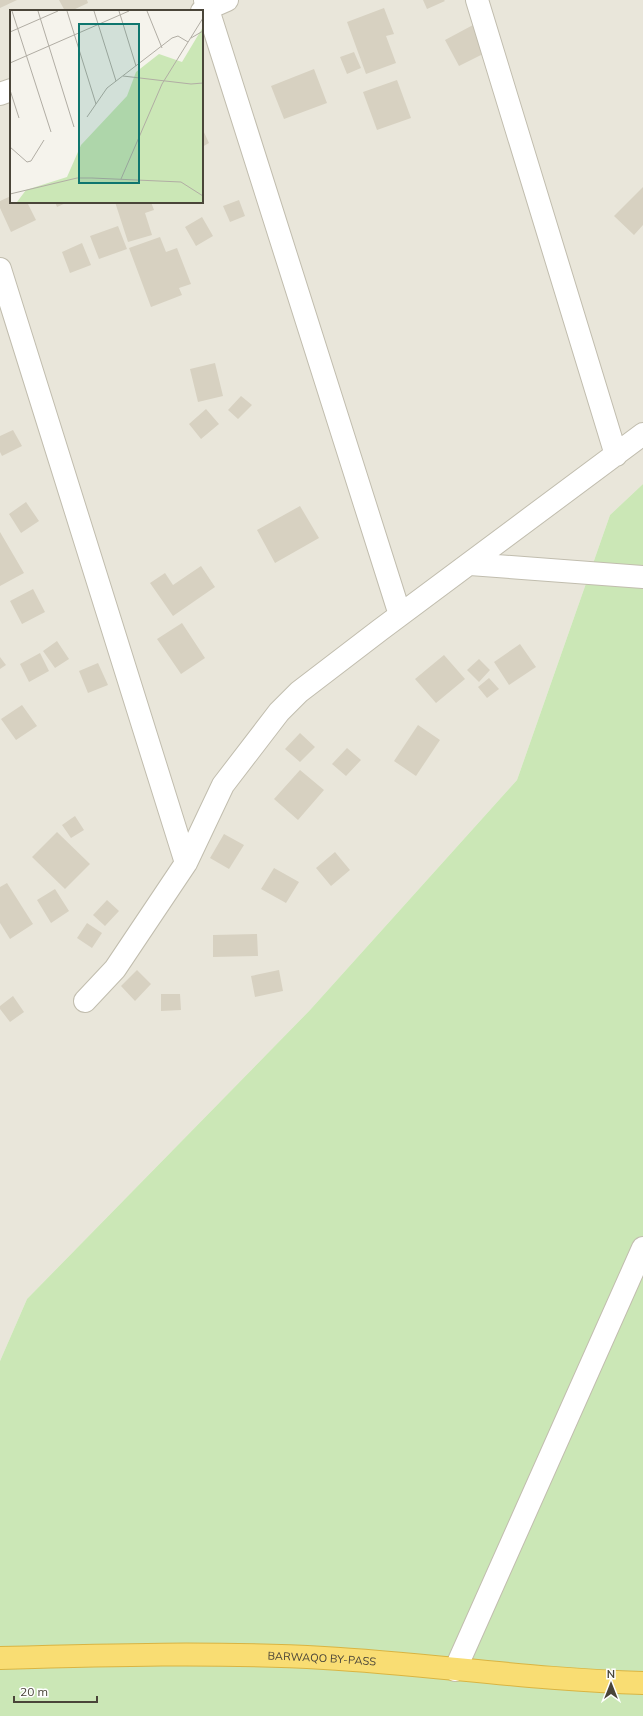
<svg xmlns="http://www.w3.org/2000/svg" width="643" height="1716" font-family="Mulish,sans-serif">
<rect width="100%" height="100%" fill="#f5f3ec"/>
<path fill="#e9e6da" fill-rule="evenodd" d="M0,0H643V484L610,515L517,780L310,1010L27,1299L0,1361ZM11,11H202V202H11Z"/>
<path fill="#cbe7b6" d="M643,484V1716H0V1361L27,1299L310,1010L517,780L610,515Z"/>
<path fill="#d7d1c1" d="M0,0H17L0,8Z
M59,0H87L88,3L71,11H65Z
M423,0H444L445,1L427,9Z
M384,8L394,34L386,36L396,63L366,74L347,22Z
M473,25L487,52L459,66L445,40Z
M354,52L361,68L347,74L340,57Z
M314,69L327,103L284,119L271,86Z
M397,80L411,118L377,130L363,92Z
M202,128L209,143L202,147Z
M643,187V225L634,235L614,216Z
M11,196V202H27L36,220L11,232L0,208V201Z
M239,200L245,216L230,222L223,206Z
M55,202H68L57,207Z
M115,202H151L154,210L145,213L152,235L128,242Z
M202,217L213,236L196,246L185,227Z
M118,226L127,249L99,259L90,236Z
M160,237L166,252L177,248L191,284L179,288L182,295L151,307L129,248Z
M82,243L91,265L70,273L62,252Z
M215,363L223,396L198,402L190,369Z
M241,396L252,405L238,419L228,410Z
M206,409L219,424L201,439L189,424Z
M13,430L22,446L2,456L0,452V436Z
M26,502L39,521L21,533L9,514Z
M300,506L319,538L275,563L257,530Z
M0,532L24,573L0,586Z
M201,566L215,587L173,616L150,583L165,573L173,585Z
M33,589L45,612L22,624L10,601Z
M182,623L205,658L181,674L157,639Z
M57,641L69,659L55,668L43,651Z
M520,644L536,667L509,685L494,662Z
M40,653L49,671L29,682L20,664Z
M444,655L465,679L436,703L415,679Z
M0,657L6,665L0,669Z
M479,659L490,670L479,682L467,670Z
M98,663L108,685L88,693L79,671Z
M489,678L499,689L487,698L478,687Z
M22,705L37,726L16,740L1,719Z
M418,725L440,740L416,776L394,761Z
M300,733L315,747L300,762L285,749Z
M347,748L361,760L346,776L332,764Z
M300,770L324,790L298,820L274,799Z
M75,816L84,830L71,838L62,825Z
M57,832L90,864L65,889L32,857Z
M224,834L244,845L229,869L210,858Z
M335,852L350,870L331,886L316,868Z
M274,868L299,882L286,903L261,889Z
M7,883L33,924L10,939L0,923V887Z
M55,889L69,911L51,923L37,900Z
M107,900L119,911L105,926L93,915Z
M87,923L102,933L92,948L77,938Z
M257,934L258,956L213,957V935Z
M137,970L151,984L135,1001L121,986Z
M279,970L283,991L255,997L251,976Z
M161,994H180L181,1010L161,1011Z
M13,996L24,1012L10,1022L0,1009V1006Z"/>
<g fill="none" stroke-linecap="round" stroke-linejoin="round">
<defs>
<path id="minor" d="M205,0L400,615
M477,0L616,455
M202,11L227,0
M0,94L11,90
M0,269L186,863
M470,564L643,577
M85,1001L115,969L186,863L223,785L279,712L299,692L380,630L643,434
M455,1670L643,1248"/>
<g id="highway">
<path id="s1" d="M0,1658C108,1655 216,1652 324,1658C430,1664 536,1680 643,1683"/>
</g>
</defs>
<use href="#minor" stroke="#c1bdae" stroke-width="24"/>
<use href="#highway" stroke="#d9b442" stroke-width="24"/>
<use href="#minor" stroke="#fff" stroke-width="22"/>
<use href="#highway" stroke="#f9dd73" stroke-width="22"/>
</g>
<g text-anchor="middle" stroke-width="3.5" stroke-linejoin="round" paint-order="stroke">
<g font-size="11" fill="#4a4539" stroke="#fff">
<text dy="4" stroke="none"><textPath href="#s1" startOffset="322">BARWAQO BY-PASS</textPath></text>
</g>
</g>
<g transform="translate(10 10)">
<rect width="193" height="193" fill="#f5f3ec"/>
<path d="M193,17V192H7L16,180L57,167L71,135L117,86L126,62L149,44L172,52Z" fill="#cbe7b6"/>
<path fill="none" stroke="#b1ada4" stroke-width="1" d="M2,1L41,122M28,1L64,117M57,1L86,94M84,1L106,71M109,1L126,56M137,1L152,38M0,22L48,1M181,28L193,21M0,53L119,1M113,66L181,74L193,73M0,80L9,108M77,107L97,78L162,28L168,26L178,32M0,137L17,152L21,151L34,130M111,169L152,74L193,8M0,184L67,168H82L171,172L193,186"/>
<path fill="#0f766e" fill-opacity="0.15" stroke="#0f766e" stroke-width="2" d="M69,14H129V173H69Z"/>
<rect width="193" height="193" fill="none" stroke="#4a4539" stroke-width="2"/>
</g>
<g transform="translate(611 1684)" stroke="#ffffff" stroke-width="3" paint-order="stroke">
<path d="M0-3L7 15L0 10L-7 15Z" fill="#4a4539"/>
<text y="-6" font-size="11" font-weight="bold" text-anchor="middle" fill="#4a4539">N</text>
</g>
<path d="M14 1696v6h83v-6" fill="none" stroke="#4a4539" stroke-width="2"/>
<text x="20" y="1696" font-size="12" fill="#4a4539" stroke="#ffffff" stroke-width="3" paint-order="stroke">20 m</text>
</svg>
